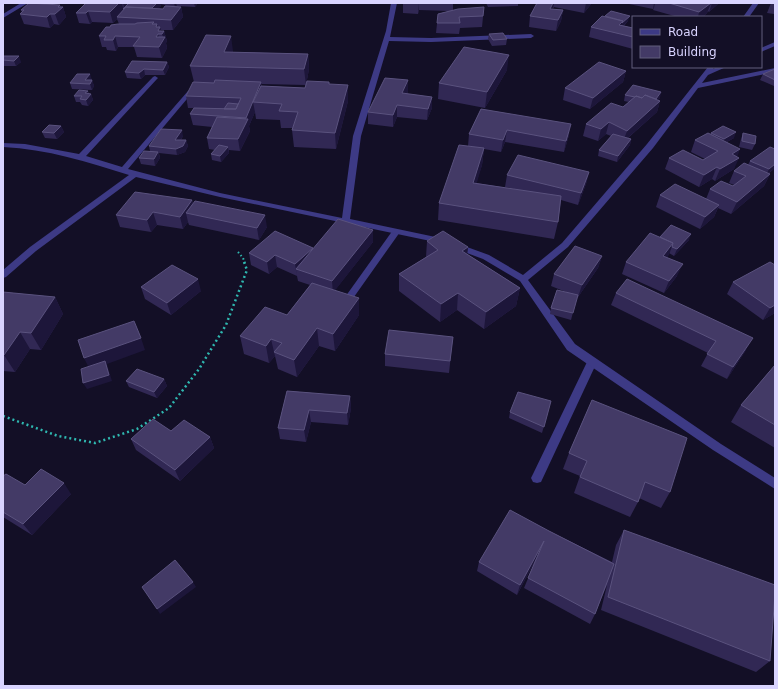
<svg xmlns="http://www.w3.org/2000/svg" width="778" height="689" font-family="'DejaVu Sans',sans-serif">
<rect width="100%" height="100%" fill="#130f26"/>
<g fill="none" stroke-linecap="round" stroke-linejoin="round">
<path stroke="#2fb8b0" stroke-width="2" stroke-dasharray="1.5 2.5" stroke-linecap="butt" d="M238,252L243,258L245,263"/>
<path stroke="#2fb8b0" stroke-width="2.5" stroke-dasharray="2 3" stroke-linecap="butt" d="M3,416L58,436L95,443L137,429L169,408L199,369L226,325L247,270L244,262"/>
<path fill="#3d3a85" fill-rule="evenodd" d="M396,229L400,232L349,304H343L341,302L343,300L393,230Z
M592,358L596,359L597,362L541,482L537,483L533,482L531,478L533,474L587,362L588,359Z"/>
<path fill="#3d3a85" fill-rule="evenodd" d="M21,3H28L3,18V14Z
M391,3H397L390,37L431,38L531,34L534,36L531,38L431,42L389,41L361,136L350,219L445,239L489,255L523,275L562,243L647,144L708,67H714L713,69L717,67H726L708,75L702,83L775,68V72L698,88L653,148L568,247L528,280L575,344L721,444L775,478V489L713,450L567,350L520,281L483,259L440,243L220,197L136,177L36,251L6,277L3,278V270L30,247L129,175C88,162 47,149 3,147V143L25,144L79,154L153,77L155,76L158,78L157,79L86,156L122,167L188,91H192V93L128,169L220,193L342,218L353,136L386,31Z
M753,3H759L749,17H743Z
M775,42V46L761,52V48Z"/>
</g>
<path fill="#312854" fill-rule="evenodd" d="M86,3H129L127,5L129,3H198L195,7L177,6H176L181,7L183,17L173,30H161V31H164L167,41L166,43L167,48L162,58L137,57L134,47H118L116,51L107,50L106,47H102L99,36L110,27L119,24L117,19L113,23L92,22L90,24L79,23L76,13ZM160,4L165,5L166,6L163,9L158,8L161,6Z
M403,3H453V10L484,7L482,27L460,28L459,34L436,33L438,14L449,11L419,10L418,14L403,13Z
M486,3H518V6L488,7Z
M537,3H592L584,13L554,7L553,9L563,10L561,21L556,31L529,27L530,16Z
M624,3H719L718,4L709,12L708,11L707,13L703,17H678L653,10L654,8L653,9Z
M771,3H775V13L774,14L767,13Z
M60,5L61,7H63L66,17L59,25L54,24L50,28L24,24L20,14L22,12L21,10Z
M628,21L624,26L633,28V49L589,37L591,27Z
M489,34L507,39L506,45L492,46L488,39Z
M233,51V52L308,54L309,69L306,85L261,84L262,86L305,88L330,84L348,101L336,149L294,147L292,130V128H281L280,120L256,119L255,112L249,126L250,131L240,151L229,150V153L221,162L212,160L211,154L215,150L209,149L207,138L212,127L193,125L190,114L194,108H188L186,96L194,82L190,66Z
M3,56L21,62L16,66H3Z
M167,62L169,67L165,75H145L141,79L127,78L125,72Z
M775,69V86H774L760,80L763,74Z
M507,70L485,108L438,99L439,83Z
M626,71L623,82L590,109L563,100L565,88Z
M92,80L94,86L92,90L72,89L70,83Z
M88,91L89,94H91L93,100L88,106L82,105L80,102H76L74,96Z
M408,91L407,94L432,97V108L427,120L397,117L393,127L368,124V112Z
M625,95L660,98L658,100L660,101L657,112L628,138L631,139L630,145L617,162L598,156L599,150L611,136L606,134L598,141L583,136L586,124L623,107L629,102L624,101Z
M481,109L569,135L564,152L505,142L501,152L484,149L482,165L476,183L515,189L505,187L507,175L589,172L586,184L578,205L561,200L558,222L554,239L438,220L439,203L478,148L468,146L469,134Z
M61,126L64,132L57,139L45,138L42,132Z
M711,133L734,138L727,142L737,157L734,169L715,181L712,179L699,187L665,169L669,158L703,160L705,159L691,152L695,140L710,134Z
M743,133L755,144L752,150L739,147L741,139Z
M183,136L181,140H186L188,146L185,152L177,155L159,153L160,158L155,166L141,164L139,158L150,151L149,146Z
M775,149V168L768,174H770L764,186L731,214L718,208L714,217L700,229L656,207L660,195L706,199L710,189L733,186L734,185L729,183L734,171L748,165L750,161Z
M192,200L193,204L267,227L259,240L189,225L188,222L183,229L157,225L151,232L120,227L116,215Z
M373,230V242L335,290L359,315L335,351L319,346L297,377L278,369L275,356L269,363L244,354L240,336L287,315L310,285L298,281L297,276L277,267L269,274L251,265L249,253L313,249Z
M660,237L689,240L674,256L669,253L667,257L677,276L664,293L622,274L626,262Z
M427,241L468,247L467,254L520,288L516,306L484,329L457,310L440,322L399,291V274L426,257Z
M602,256L598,268L578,297H577L571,320L550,314L551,308L566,292L551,286L554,274Z
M775,265V313L763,320L727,294L733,282Z
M141,287L201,291L171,315L145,299Z
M3,292L55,297L63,314L41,350L30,349L15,372L3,371Z
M616,293L746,350L727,379L701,366L708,353L611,305Z
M453,337L449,373L385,366V354Z
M775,365V448L731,422L741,405Z
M164,379L167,386L157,398L129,387L126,381Z
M287,391L350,396L351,408L348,425L311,422L306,442L280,439L278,428Z
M592,400L670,492L661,508L639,498L638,502L630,517L574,493L580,476L563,469L569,453Z
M551,401L542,433L509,418L510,412Z
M171,431L210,437L214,448L180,481L136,450L131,439Z
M3,476L25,485L71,494L32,535L3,517Z
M624,530L770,661L756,672L601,610L607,585L595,614L590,624L524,588L536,559L517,595L477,571L479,562L549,531L612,562L616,545Z"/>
<path fill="#1d163a" d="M119,3H122L124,12L117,17V19L113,23L110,12Z
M123,3H129L124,8Z
M157,3H160L161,6L151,17L149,11Z
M174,3H176L177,6L175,7Z
M194,3H198L195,7Z
M419,3V10L418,14Z
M553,3H554L553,9L548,19L550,9Z
M586,3H592L584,13Z
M654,3H655L654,8L653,9Z
M711,3L707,13L703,17H698L699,12Z
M712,3H719L718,4L709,12Z
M60,5L61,8L63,7L66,17L59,25L55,14L58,7Z
M181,7L183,17L173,30L171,20Z
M563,10L561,21L556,31L558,20Z
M88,11L92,22L90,24L86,13Z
M50,14L54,24L50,28L47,17Z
M630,16L628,21L621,28L619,25L623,21Z
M157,24L159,30L160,27L162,34H158L161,44L164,39L162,34L164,31L167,41L166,43L167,48L162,58L156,37V27Z
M115,36L118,47L116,51L113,40Z
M231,36L233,51L226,68L224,52Z
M308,54L309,69L306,85L304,69Z
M509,55L507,70L485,108L487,92Z
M19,56L21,62L16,66L14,61Z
M167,62L169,67L165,75L163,70Z
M144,69L145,75L141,79L139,73Z
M626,71L623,82L590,109L593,98Z
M90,74L92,80H85Z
M92,80L94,86L92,90L90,84Z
M408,80V91L402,105V93Z
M261,82L263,93L253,102L255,112L249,126L250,131L240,151L238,139L247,122L246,118Z
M348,85V101L336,149L335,133Z
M88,91L89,96L91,94L93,100L88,106L86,100L85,93Z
M661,92L660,98L652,108L660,101L657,112L623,142L627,131L654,103Z
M432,97V108L427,120L428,109Z
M397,105V117L393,127V115Z
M609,122L606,134L598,141L601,129Z
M571,124L569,135L564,152L566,141Z
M61,126L64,132L57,139L54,133Z
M182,130L183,136L177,146L175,140Z
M507,130L505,142L501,152L503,140Z
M736,132L734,138L721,145L724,139Z
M631,139L630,145L617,162L618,156Z
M186,140L188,146L185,152L177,155L176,149Z
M228,147L229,153L221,162L220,156Z
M484,148L482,165L472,200L473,183Z
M740,149L736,160L739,158L734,169L715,181L720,169L732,154Z
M158,152L160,158L155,166L154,159Z
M775,164V168L766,175L769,169Z
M717,167L712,179L699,187L704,175Z
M589,172L586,184L578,205L581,193Z
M770,174L764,186L731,214L737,202Z
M192,200L195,212L186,213L188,222L183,229L180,217Z
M719,205L714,217L700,229L705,217Z
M153,212L157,225L151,232L147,220Z
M265,215L267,227L259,240L257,228Z
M373,230V242L333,293L332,281Z
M691,234L689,240L674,256L677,249Z
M673,243L669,255L659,268L663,256Z
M468,247L466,265L462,251Z
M313,248L315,261L296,269L297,276L295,264Z
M275,255L277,267L269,274L267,262Z
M602,256L598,268L578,297L582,285Z
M683,264L677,276L664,293L669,281Z
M198,279L201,291L171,315L167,303Z
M520,288L516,306L484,329L486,312Z
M458,293L457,310L440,322L441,304Z
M55,297L63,314L41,350L31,333Z
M359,298V315L335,351L333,334Z
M775,305V313L763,320L770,308Z
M317,328L319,346L297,377L294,360Z
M20,332L30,349L15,372L4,355Z
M141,338L145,350L107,364L108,368L112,381L87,389L83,383L90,370L84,358Z
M753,338L746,350L727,379L733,367Z
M271,339L275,356L269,363L266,346Z
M164,379L167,386L157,398L154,392Z
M350,396L351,408L348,425L347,413Z
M309,410L311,422L306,442L304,430Z
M210,437L214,448L180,481L175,470Z
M64,483L71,494L32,535L23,524Z
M544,541L540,551L517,595L520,585Z
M193,582L196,587L160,614L157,609Z"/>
<path fill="#433a66" stroke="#5a527e" d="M29,3L60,5L58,7H63L55,14H50L47,17L20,14L24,10H21Z
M86,3H119L110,12L88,11L86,13H76Z
M129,3H157L152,8L126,7L123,9Z
M537,3H553L550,9L563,10L558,20L530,16Z
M669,3H711L699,12Z
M165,6L181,7L171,20L117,17L126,7L163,9Z
M484,7L483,16L459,17L460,23H437L438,14L458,9Z
M611,11L630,16L622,23L623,21L605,16Z
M602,16L623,21L619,25L633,28V37L591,27Z
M154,22L152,24H157L156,27H160L158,31H164L162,34H158L156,37H165L159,47L133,46L140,37L115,36L113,40H104L106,36H99L106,27H110L111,25L118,24H135L137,23Z
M503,33L507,39L493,40L489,34Z
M206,35L231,36L224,52L308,54L304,69L190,66Z
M464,47L509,55L487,92L439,83Z
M3,56H19L14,61L3,60Z
M132,61L167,62L163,70L144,69L139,73L125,72Z
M599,62L626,71L593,98L565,88Z
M775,69V80L763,74Z
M77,74H90L85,80H92L90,84L70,83Z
M385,78L408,80L402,93L432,97L428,109L397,105L393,115L368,112Z
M215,80L261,82L246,118L190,114L194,108L236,109L241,98L186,96L193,82L214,83Z
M307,81L329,82V84L348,85L335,133L292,130L298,112L279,111L282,104L253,102L261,86L305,88Z
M633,85L661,92L656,99L645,95L642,98L636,96L635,97L625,95Z
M79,90L88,91L85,93L91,94L86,100L80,99L82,96H74Z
M645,95L660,101L627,131L609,122L601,129L586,124L611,103L623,107L636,96L642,98Z
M228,103L238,104L236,109H224Z
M481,109L571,124L566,141L507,130L503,140L469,134Z
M217,117L248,119L238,139L207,138Z
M49,125L61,126L54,133L42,132Z
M723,126L736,132L724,139L711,133Z
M161,129L182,130L175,140H186L183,146L176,149L149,146Z
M708,133L740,149L732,154L739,158L720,169L717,167L704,175L669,158L683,150L703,160L718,151L695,140Z
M743,133L756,136L755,144L742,141Z
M613,134L631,139L618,156L599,150Z
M219,145L228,147L220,156L211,154Z
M459,145L484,148L473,183L561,196L558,222L439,203Z
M770,147L775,149V164L769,169L750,161Z
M144,151L158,152L154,159L139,158Z
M518,155L589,172L581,193L507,175Z
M744,163L770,174L737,202L710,189L721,181L733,186L746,176L734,171Z
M675,184L719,205L705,217L660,195Z
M135,192L192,200L180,217L153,212L147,220L116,215Z
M195,201L265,215L257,228L186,213Z
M338,219L373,230L332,281L296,269Z
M671,225L691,234L677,249L672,247L673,243L660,237Z
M275,231L313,248L295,264L275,255L267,262L249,253Z
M443,231L468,247L462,251L520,288L486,312L458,293L441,304L399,274L438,250L427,241Z
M650,233L673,243L663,256L683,264L669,281L626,262Z
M575,246L602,256L582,285L554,274Z
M770,262L775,265V305L770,308L733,282Z
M172,265L198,279L167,303L141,287Z
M627,279L753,338L733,367L707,354L716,341L616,293Z
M312,283L359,298L333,334L317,328L294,360L274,352L282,343L271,339L266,346L240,336L265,307L287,315Z
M557,290L578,295L573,313L551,308Z
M3,292L55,297L31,333L20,332L4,355H3Z
M134,321L141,338L84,358L78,340Z
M389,330L453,337L450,361L385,354Z
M105,361L109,375L83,383L81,369Z
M775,365V425L741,405Z
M137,369L164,379L154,392L126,381Z
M287,391L350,396L347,413L309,410L304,430L278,428Z
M518,392L551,401L544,427L510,412Z
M592,400L687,438L670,492L645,482L638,502L580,477L587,461L569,453Z
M153,419L171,431L184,420L210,437L175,470L131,439Z
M41,469L64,483L23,524L3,512V476L6,474L25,485Z
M510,510L549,531L614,564L595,614L528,578L544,541L520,585L479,562Z
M624,530L775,585V594L770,661L608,597Z
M175,560L193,582L157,609L142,587Z"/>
<rect width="778" height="689" fill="none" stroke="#d9d4ff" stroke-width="8"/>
<rect x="632" y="16" width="130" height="52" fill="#130f26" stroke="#625e7d"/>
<rect x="640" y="29" width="20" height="6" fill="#3d3a85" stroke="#625e7d"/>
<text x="668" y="36" font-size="12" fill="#d9d4ff">Road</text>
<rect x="640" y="46" width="20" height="12" fill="#433a66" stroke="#625e7d"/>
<text x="668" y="56" font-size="12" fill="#d9d4ff">Building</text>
</svg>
